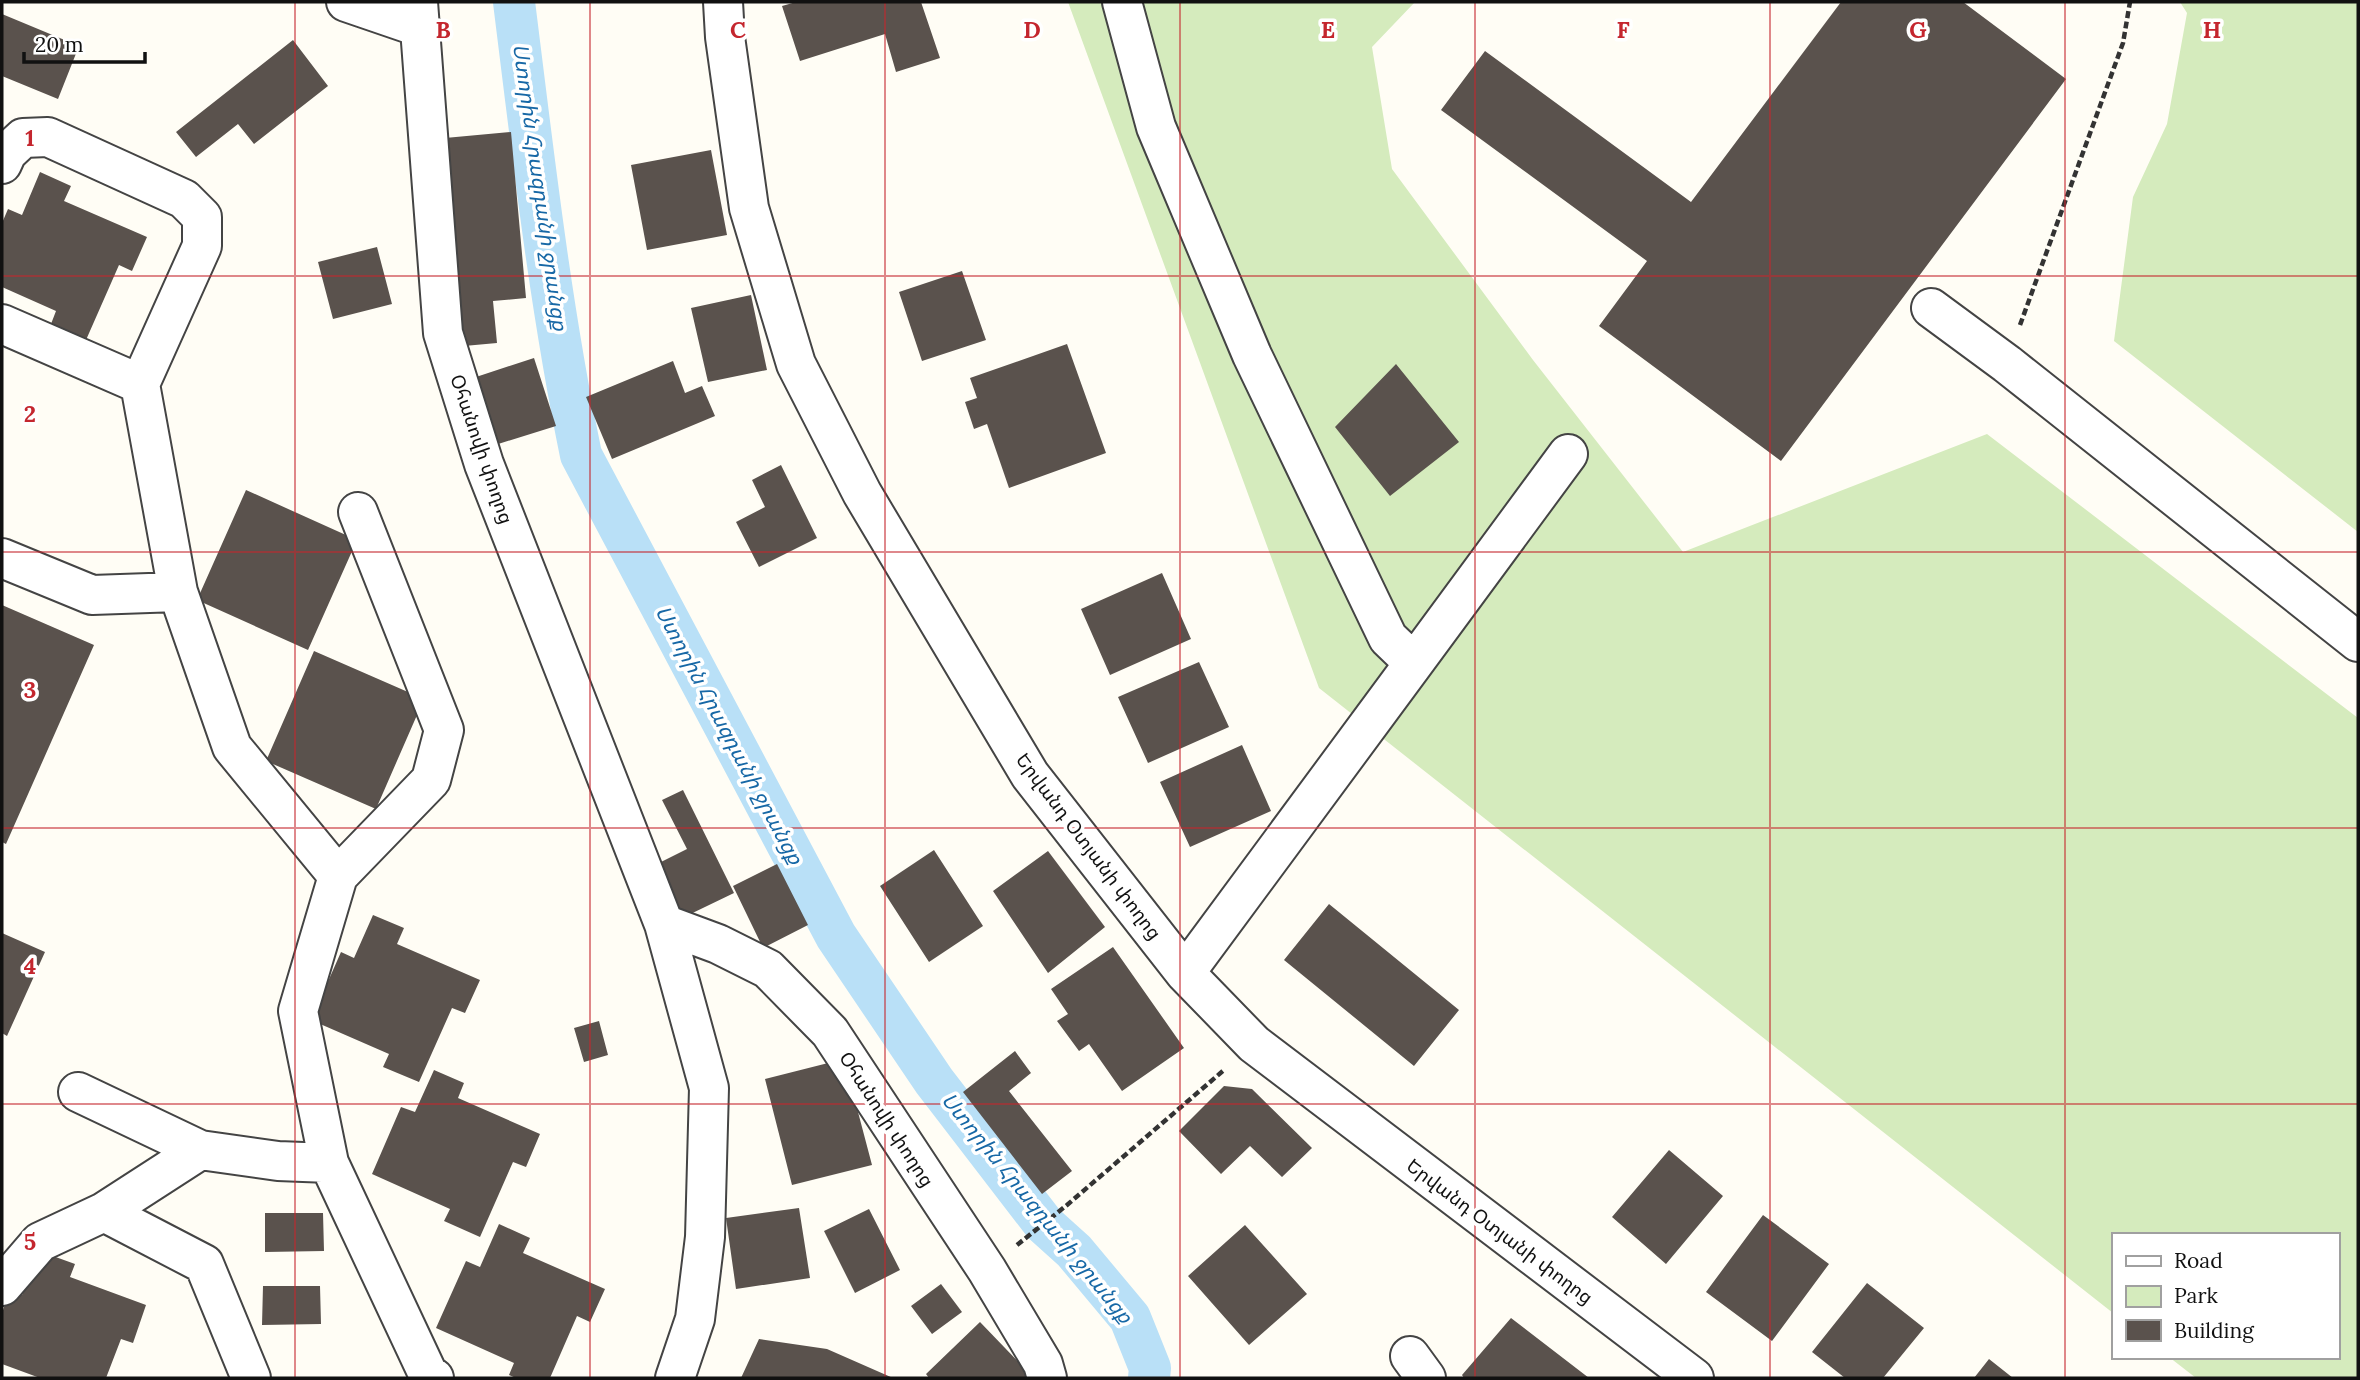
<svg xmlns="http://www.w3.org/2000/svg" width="2360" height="1380" font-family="Lora,'Noto Sans Armenian',serif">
<rect width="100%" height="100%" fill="#fffdf5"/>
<path fill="#d5ebbd" d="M1068,2H1415L1372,47L1392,169L1533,360L1683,552L1987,434L2358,718V1378H2196L2169,1357H2337V1235H2113V1313L1319,688Z
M2180,2H2358V532L2114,341L2133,197L2167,124L2187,13Z"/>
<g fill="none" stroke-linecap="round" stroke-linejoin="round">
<path stroke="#b9e0f7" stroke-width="42" d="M514,2C533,154 550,305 581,455L836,936L934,1081L1044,1224L1074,1251L1130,1318L1150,1368L1149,1378"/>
</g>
<path fill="#5a524d" d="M796,2H921L940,58L896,72L885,34L800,61L782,6Z
M1841,2H1963L2066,79L1781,461L1599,326L1647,261L1441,110L1485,51L1691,202Z
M2,14L79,46L58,99L2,76Z
M293,40L328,86L254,144L238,124L196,157L176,132Z
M511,132L526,298L493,301L497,343L464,346L445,138Z
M711,150L727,235L647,250L631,165Z
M40,172L71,186L64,201L147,237L132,271L119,265L86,340L51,324L56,311L2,287V223L8,209L22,215Z
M377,247L392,304L333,319L318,262Z
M962,271L986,340L922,361L899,292Z
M751,295L767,370L708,382L691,308Z
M1067,344L1106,453L1009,488L987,424L974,429L965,402L977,398L970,378Z
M534,358L556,426L495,445L473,378Z
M673,361L685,393L702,386L715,416L612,459L586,397Z
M1396,364L1459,442L1390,496L1335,427Z
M781,465L817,538L759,567L736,522L765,507L752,480Z
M246,490L357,540L308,650L197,600Z
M1162,573L1191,639L1110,675L1081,609Z
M2,605L94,645L6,844L2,842Z
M314,651L424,699L376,809L266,761Z
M1199,662L1229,727L1148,763L1118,697Z
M1242,745L1271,811L1190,847L1160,782Z
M683,790L734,893L678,920L651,867L687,849L662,800Z
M934,850L983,926L929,962L880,886Z
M1048,851L1105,927L1048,973L993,891Z
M777,864L808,925L763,948L733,886Z
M1329,904L1459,1010L1414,1066L1284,960Z
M373,915L404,928L397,944L480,980L465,1013L452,1008L419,1082L383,1067L389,1054L311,1020L341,952L354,958Z
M2,933L45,952L7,1036L2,1033Z
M1113,947L1184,1048L1122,1091L1089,1044L1079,1051L1057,1021L1068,1014L1051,989Z
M599,1021L608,1055L584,1062L574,1028Z
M1015,1051L1031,1073L1009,1091L1072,1171L1042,1194L963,1092Z
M844,1059L872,1165L792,1185L765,1079Z
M434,1070L464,1083L458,1098L540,1134L526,1167L513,1162L480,1237L444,1221L450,1209L372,1174L401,1107L415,1112Z
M1224,1086L1252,1089L1312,1148L1282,1177L1250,1146L1221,1174L1179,1131Z
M1669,1150L1723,1196L1666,1264L1612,1217Z
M799,1208L810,1278L736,1289L726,1218Z
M869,1209L900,1270L855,1293L824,1231Z
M265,1213H323L324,1251L265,1252Z
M1763,1215L1829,1264L1772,1341L1706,1292Z
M499,1224L530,1238L523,1253L605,1289L590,1322L577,1316L550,1378H516L509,1375L514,1363L436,1328L466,1261L480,1267Z
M1245,1225L1307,1294L1249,1345L1188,1276Z
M39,1251L75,1264L70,1277L146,1305L133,1343L121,1339L106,1378H40L2,1364V1313L10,1290L22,1295Z
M1867,1283L1924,1328L1883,1378H1845L1812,1352Z
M941,1284L962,1312L932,1334L911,1306Z
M263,1286H320L321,1324L262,1325Z
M1511,1318L1589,1378H1464L1462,1375Z
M980,1322L1034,1378H929L926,1374Z
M759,1339L827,1349L893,1378H741Z
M1989,1359L2013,1378H1974Z"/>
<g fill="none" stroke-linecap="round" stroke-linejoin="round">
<defs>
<path id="minor" d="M346,2L422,28
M418,2L443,333L484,464L664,924L709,1088L705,1237L695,1319L675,1378
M723,2L725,37L749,208L796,364L862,493L1030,775L1185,973L1254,1044L1694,1378
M1122,2L1156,127L1252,355L1388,638L1414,663L1185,973
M2,164L7,153L23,138L48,137L184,199L202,217V246L140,384
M1931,308L2007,364L2358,642
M2,324L140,384L178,592L232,747L338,876L298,1011L329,1163L428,1374L434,1378
M2,558L92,595L178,592
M1414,663L1568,454
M338,876L431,780L444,730L358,512
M664,924L718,944L768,969L830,1032L987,1270L1043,1364L1047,1378
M78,1092L200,1150L278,1161L329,1163
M104,1212L204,1264L251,1378
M2,1286L40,1242L104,1212L200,1150
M1410,1356L1426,1378"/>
</defs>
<use href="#minor" stroke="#444" stroke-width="42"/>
<path stroke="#333" stroke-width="4.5" stroke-dasharray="7 3.5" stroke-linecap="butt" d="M2020,325L2123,43L2130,2
M1017,1245L1067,1205L1224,1070"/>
<use href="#minor" stroke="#fff" stroke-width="38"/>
</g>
<path fill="none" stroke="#c4262e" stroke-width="2" stroke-opacity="0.55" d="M295,2V1378M590,2V1378M885,2V1378M1180,2V1378M1475,2V1378M1770,2V1378M2065,2V1378M2,276H2358M2,552H2358M2,828H2358M2,1104H2358"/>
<g text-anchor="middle" stroke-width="7" stroke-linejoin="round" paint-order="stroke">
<g font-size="19" fill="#111" stroke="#fff">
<text transform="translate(482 449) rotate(71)" y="7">Օհանովի փողոց</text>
<text transform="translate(1089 846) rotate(53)" y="7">Երվանդ Օտյանի փողոց</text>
<text transform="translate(887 1119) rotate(57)" y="7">Օհանովի փողոց</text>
<text transform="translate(1500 1231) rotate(37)" y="7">Երվանդ Օտյանի փողոց</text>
</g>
<g font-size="21" font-style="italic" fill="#1768a6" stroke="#fff">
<text transform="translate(540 187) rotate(82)" y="7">Ստորին Հրազդանի ջրանցք</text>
<text transform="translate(729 735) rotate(62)" y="7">Ստորին Հրազդանի ջրանցք</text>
<text transform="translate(1037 1208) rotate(51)" y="7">Ստորին Հրազդանի ջրանցք</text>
</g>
</g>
<g font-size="23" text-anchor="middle" font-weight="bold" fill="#c4262e" stroke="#fff" stroke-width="7" stroke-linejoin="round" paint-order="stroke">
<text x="443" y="38">B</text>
<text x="738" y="38">C</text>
<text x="1032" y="38">D</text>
<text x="1328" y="38">E</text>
<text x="1623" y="38">F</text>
<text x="1918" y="38">G</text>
<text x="2212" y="38">H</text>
<text x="30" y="146">1</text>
<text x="30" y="422">2</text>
<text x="30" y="698">3</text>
<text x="30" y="974">4</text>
<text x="30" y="1250">5</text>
</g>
<rect width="2360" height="1380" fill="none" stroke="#111111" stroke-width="7"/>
<rect x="2112" y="1233" width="228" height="126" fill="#ffffff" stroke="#a0a0a0" stroke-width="2"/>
<rect x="2126" y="1256" width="35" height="10" fill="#ffffff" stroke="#a0a0a0" stroke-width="2"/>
<text x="2174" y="1268" font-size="21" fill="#111111">Road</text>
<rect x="2126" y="1286" width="35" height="21" fill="#d5ebbd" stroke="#a0a0a0" stroke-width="2"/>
<text x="2174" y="1303" font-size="21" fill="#111111">Park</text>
<rect x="2126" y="1320" width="35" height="21" fill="#5a524d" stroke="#a0a0a0" stroke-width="2"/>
<text x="2174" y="1338" font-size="21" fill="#111111">Building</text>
<path d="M24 52v10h121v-10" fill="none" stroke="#111111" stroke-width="3.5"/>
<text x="35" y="52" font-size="21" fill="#111111" stroke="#ffffff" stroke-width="5" paint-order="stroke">20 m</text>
</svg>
